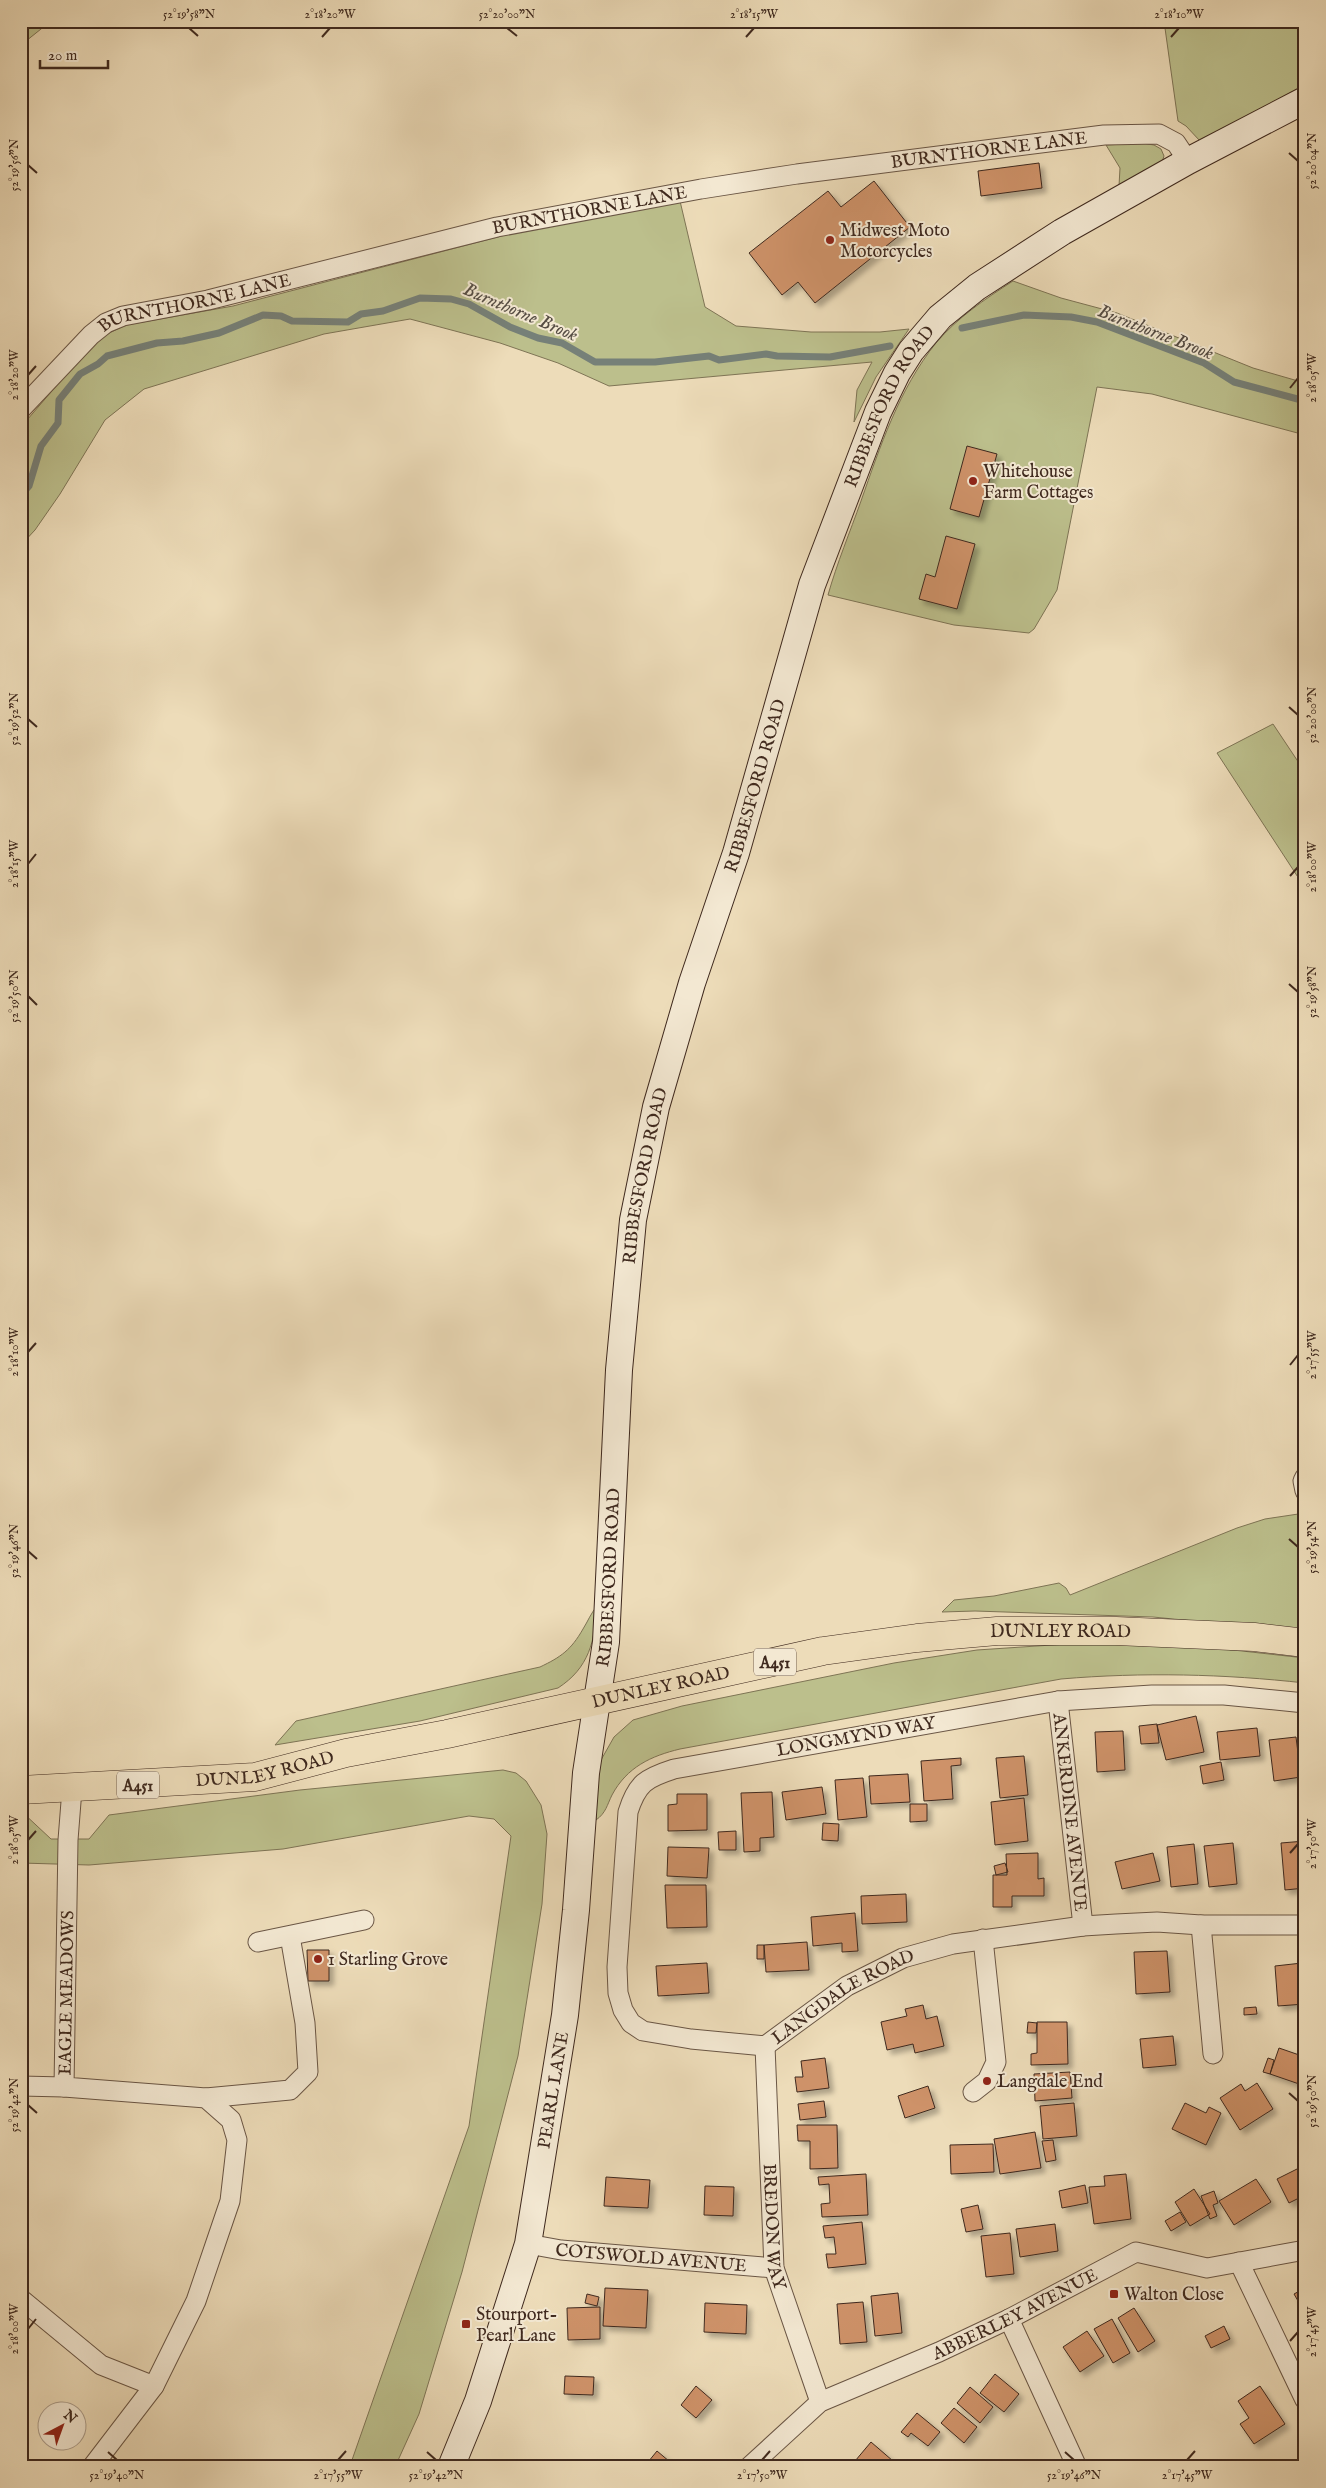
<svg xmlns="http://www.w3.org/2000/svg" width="1326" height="2488" font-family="'IM FELL English',serif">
<defs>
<filter id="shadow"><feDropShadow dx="4.5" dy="4.5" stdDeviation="2.5" flood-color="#0004"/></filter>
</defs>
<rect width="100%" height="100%" fill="#eddcb9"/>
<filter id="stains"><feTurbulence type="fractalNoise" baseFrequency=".004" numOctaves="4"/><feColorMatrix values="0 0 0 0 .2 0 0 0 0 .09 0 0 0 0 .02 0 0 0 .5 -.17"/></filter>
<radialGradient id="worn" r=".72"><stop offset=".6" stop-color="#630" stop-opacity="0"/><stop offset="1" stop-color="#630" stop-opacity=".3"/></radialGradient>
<path fill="#bcbf8c" stroke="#7e7455" d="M21,21H51L21,45Z
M1164,21H1305V85L1200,141L1186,126L1178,121Z
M1142,143L1154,145L1161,149L1164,156L1162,162L1119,186L1120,168L1106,145Z
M680,201L705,307L736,326L811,332H880L909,329L876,377L854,422L857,390L872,362L609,386L558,363L500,343L410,319L324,334L144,389L105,420L60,494L35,530L21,545V427L87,350L105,335L126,325L233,306L513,233Z
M1013,281L1061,298L1117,313L1253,368L1305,383V435L1152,394L1097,387L1057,590L1034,629L1029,633L954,625L828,595C837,563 850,532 861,501C880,447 899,389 936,343C957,318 985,299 1013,281Z
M1273,724L1305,772V888L1217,753Z
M1305,1513V1632L1153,1617L975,1611L942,1612L954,1600L994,1596L1059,1583L1066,1588L1070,1595L1237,1528L1265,1519Z
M597,1606C595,1641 589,1668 558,1688L420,1721L275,1745L296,1721L540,1667C561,1657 571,1650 583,1629C588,1621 591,1613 597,1606Z
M1082,1643L1224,1649L1305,1658V1683C1224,1674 1143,1672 1061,1679L680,1749C651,1756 627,1767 612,1795C607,1805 606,1813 596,1820L597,1780L601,1760L614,1737L633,1720L682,1706L894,1663L977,1650Z
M503,1770L516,1773L526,1781L541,1805L547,1834L542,1904L518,2056L462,2272L419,2414L395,2467H347L352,2460L469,2126L511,1836L494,1819L469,1816L283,1849L89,1865L21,1863V1811L51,1839H89L109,1815L300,1790Z"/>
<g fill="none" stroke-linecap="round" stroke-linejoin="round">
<path stroke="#768078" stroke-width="7" d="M962,328L1024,315L1071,317L1097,322L1204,363L1234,382L1305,401
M21,495L29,486L41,446L58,423L59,400L80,374L98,364L107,356L157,343L183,341L219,333L263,315L281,316L292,321L348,322L361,314L383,311L420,298L451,299L469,304L510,327L538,338L562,343L595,362H655L709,356L719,360L766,354L777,356L830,357L890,346"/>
</g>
<path fill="#ce9269" stroke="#3f291e" filter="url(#shadow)" d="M1039,163L1042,188L981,196L978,171Z
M874,181L910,227L815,303L798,282L782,295L749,253L828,191L841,207Z
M967,446L997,454L979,517L950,509Z
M946,536L975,544L957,609L919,599L926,574L935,577Z
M1196,1716L1204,1752L1166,1760L1157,1725Z
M1157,1724L1159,1743L1141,1744L1139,1726Z
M1257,1728L1260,1756L1220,1760L1217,1732Z
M1123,1731L1125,1770L1097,1772L1095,1732Z
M1300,1734H1305V1780H1303Z
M1296,1737L1301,1777L1274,1781L1269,1740Z
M1024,1756L1028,1795L1000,1798L996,1758Z
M961,1758V1765L951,1766L953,1799L924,1801L921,1761Z
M1221,1762L1224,1780L1203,1784L1200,1766Z
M908,1774L910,1802L871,1804L869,1776Z
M863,1778L867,1817L838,1820L835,1780Z
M822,1787L826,1814L786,1820L782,1792Z
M772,1792L774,1837L760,1838V1851L744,1852L741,1793Z
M677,1794H707V1830L668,1831V1805L677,1804Z
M1024,1798L1028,1841L995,1845L991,1802Z
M910,1804H927V1821L910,1822Z
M823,1823L839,1824L838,1841L822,1840Z
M736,1831V1850H719L718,1832Z
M1305,1841V1888L1285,1890L1281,1843Z
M1233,1843L1237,1884L1209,1887L1204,1846Z
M1194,1844L1198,1884L1171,1887L1167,1847Z
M668,1847L709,1848L707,1878L667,1876Z
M1038,1853V1879L1044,1878V1896H1012V1907H993V1875H1007L1006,1854Z
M1153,1853L1160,1881L1122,1889L1115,1862Z
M1005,1863L1008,1872L996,1875L994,1866Z
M665,1885H706L707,1927L667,1928Z
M906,1894L907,1922L862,1924L861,1896Z
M855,1913L858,1951L842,1952V1943L813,1946L811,1917Z
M807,1942L809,1970L766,1972L764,1945Z
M757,1945H764V1959H757Z
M307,1950H329V1981H308Z
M1167,1951L1170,1992L1136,1994L1134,1952Z
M707,1963L709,1993L658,1996L656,1966Z
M1302,1963L1305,2004L1278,2006L1275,1966Z
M923,2005L926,2019L937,2016L944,2046L915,2053L913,2044L887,2050L881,2022L907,2016L905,2009Z
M1256,2007L1257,2014L1244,2015V2008Z
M1028,2022L1037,2023L1036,2033H1027Z
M1037,2022H1067L1068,2064L1031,2065V2054L1037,2053Z
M1173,2036L1176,2065L1143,2068L1140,2039Z
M1279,2048L1305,2057V2086L1270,2074Z
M825,2058L829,2088L797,2092L795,2077H803L801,2061Z
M1268,2058L1274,2060L1270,2074L1263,2072Z
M1070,2072L1072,2098L1035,2101L1034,2074Z
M1257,2083L1273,2109L1240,2130L1220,2098L1241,2084L1245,2091Z
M928,2086L935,2108L905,2118L898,2096Z
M824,2101L826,2117L800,2120L798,2104Z
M1074,2103L1077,2136L1043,2139L1040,2106Z
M1185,2103L1206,2113L1209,2107L1221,2113L1206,2145L1172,2129Z
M797,2125H837L838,2168L810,2169V2141H798Z
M1035,2132L1041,2168L1000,2174L994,2139Z
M1053,2140L1056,2160L1046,2162L1042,2141Z
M993,2144L994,2172L951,2174L950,2145Z
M1305,2165V2195L1289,2203L1277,2179Z
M866,2174L868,2215L822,2217L821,2204L830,2203L829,2184L819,2185L818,2177Z
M1126,2174L1131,2219L1094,2224L1089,2187L1105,2186L1104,2176Z
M606,2177L650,2180L648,2208L604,2206Z
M1256,2179L1271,2202L1234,2225L1219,2201Z
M1085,2185L1088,2203L1062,2208L1059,2191Z
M705,2186L734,2187L733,2216L704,2215Z
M1194,2189L1210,2214L1190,2226L1175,2202Z
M1214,2191L1218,2203L1213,2205L1217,2216L1210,2219L1201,2196Z
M978,2205L983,2229L966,2232L961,2209Z
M1180,2212L1186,2222L1171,2231L1165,2221Z
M862,2222L866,2264L828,2268L826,2254H836L834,2237L825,2238L823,2226Z
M1055,2224L1058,2251L1020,2257L1016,2229Z
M1010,2233L1014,2274L986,2277L981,2236Z
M605,2288L648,2290L646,2328L603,2326Z
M1305,2288V2313L1294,2294Z
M898,2293L902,2333L875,2336L871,2296Z
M587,2294L599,2297L597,2306L585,2303Z
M863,2302L867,2342L840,2344L837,2304Z
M705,2303L747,2305L746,2334L704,2332Z
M600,2307V2339L568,2340L567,2308Z
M1134,2308L1155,2341L1138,2352L1118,2318Z
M1112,2319L1130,2353L1113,2363L1094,2329Z
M1224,2326L1230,2339L1211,2348L1205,2336Z
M1087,2331L1104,2356L1080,2372L1063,2347Z
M995,2374L1019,2394L1004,2412L980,2393Z
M565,2376L594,2377L593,2395L564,2394Z
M696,2386L712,2400L696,2418L681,2405Z
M1260,2386L1285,2424L1254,2444L1240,2424L1249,2418L1238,2401Z
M970,2387L993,2407L980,2423L957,2403Z
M954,2408L977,2427L964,2443L941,2423Z
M917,2413L940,2432L928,2446L911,2433L908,2437L901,2432Z
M871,2442L893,2461L888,2467H850Z
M657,2451L676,2467H644Z"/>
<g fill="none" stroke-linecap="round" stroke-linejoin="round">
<defs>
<g id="street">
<path id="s1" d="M21,409L91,335L106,323L123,316L208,300L497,227L701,189L797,174L1104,135L1159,134L1176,143L1188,161"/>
<path d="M1305,1477L1303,1481L1305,1491"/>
<path id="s2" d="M1058,1701L1083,1926"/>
<path id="s3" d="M1305,1703L1224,1695H1152L1058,1701L674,1769C646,1778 637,1783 628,1812L617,1967L618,1993L623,2010L631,2023L643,2031L691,2039L765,2046L847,1986L903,1958L953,1944L1083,1926L1116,1924L1157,1922L1201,1925H1305"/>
<path d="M72,1789L68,1840L64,2087L206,2098L231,2120L237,2140L230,2201L196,2301L154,2386L92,2467"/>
<path d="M1201,1925L1213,2054"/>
<path d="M258,1942L364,1920"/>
<path id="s4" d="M765,2046L774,2268L820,2402"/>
<path d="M21,2086L64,2087"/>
<path d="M973,2092L987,2081L996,2062L983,1939"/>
<path d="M206,2098L290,2090L308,2072L305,2023L290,1936"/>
<path id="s5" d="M528,2244L561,2250L774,2268"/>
<path d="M1239,2262L1305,2400"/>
<path d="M21,2299L101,2365L154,2386"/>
<path d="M1009,2319L1077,2467"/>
<path id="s6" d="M749,2467L820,2402L939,2352L1009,2319L1136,2252L1207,2268L1305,2250"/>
</g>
<g id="secondary">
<path id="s7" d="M451,2467L478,2401L528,2244L565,2015L576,1910L586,1773L606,1642L619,1370L633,1220L656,1107L692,983L736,853L812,585L878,412L897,373L911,351L940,317L977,287L1062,232L1188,161L1305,100"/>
</g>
<g id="primary">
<path id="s8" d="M21,1790L255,1777L346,1753L447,1734L823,1651L917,1638L997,1631H1116L1254,1637L1305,1643"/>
</g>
</defs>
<use href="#street" stroke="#6a5645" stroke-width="21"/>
<use href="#secondary" stroke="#3f291e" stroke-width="28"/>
<use href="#primary" stroke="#3f291e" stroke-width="29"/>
<use href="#street" stroke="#f3e8d2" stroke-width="19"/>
<use href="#secondary" stroke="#f3e8d2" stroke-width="26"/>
<use href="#primary" stroke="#eddcb9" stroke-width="28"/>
</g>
<path fill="none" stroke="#3f291e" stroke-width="2" d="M189,28L198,36M507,28L517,36M322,37L330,28M746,37L754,28M1171,37L1179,28M1289,153L1298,161M28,165L37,173M28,375L36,366M1290,388L1298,378M1289,707L1298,715M28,719L37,727M28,864L36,854M1290,876L1298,867M1289,984L1298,992M28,996L37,1005M28,1352L36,1343M1290,1365L1298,1355M1289,1539L1298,1547M28,1551L37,1559M28,1840L36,1831M1290,1853L1298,1844M1289,2093L1298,2101M28,2105L37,2113M28,2329L36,2319M1290,2341L1298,2332M108,2452L117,2460M427,2452L436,2460M1065,2452L1074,2460M338,2460L346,2451M762,2460L770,2451M1187,2460L1195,2451"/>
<g fill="#8f2418" stroke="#f3e8d2" stroke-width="2">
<circle cx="830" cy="240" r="5"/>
<circle cx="973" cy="481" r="5"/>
<circle cx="318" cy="1959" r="5"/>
<circle cx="987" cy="2081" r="5"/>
<rect x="1109" y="2289" width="10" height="10" rx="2.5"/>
<rect x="461" y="2319" width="10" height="10" rx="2.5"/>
</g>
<g text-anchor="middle" stroke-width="4" stroke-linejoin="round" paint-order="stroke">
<g fill="#f3e8d2" stroke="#756254" stroke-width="1">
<rect x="754" y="1648.5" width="42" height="27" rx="4"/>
<rect x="117" y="1771.5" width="42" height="27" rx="4"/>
</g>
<g font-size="16" font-weight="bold" fill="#3f291e">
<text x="775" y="1668">A451</text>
<text x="138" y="1791">A451</text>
</g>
<g font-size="18" fill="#3f291e" stroke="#f3e8d2">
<text dy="6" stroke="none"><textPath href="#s1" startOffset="1022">BURNTHORNE LANE</textPath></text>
<text dy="6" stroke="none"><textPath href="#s1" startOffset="618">BURNTHORNE LANE</textPath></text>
<text dy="6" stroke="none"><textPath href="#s1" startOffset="212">BURNTHORNE LANE</textPath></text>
<text dy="6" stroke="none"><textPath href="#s7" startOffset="2122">RIBBESFORD ROAD</textPath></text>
<text dy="6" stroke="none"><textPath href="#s7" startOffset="1718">RIBBESFORD ROAD</textPath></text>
<text dy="6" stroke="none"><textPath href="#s7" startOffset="1312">RIBBESFORD ROAD</textPath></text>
<text dy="6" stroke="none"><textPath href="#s7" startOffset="908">RIBBESFORD ROAD</textPath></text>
<text dy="6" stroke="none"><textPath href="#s8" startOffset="1055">DUNLEY ROAD</textPath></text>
<text dy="6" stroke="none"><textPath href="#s8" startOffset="650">DUNLEY ROAD</textPath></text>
<text transform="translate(856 1736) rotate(-10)" y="6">LONGMYND WAY</text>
<text dy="6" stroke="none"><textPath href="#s8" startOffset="245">DUNLEY ROAD</textPath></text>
<text dy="6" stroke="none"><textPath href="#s2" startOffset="112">ANKERDINE AVENUE</textPath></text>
<text transform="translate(66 1993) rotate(-89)" y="6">EAGLE MEADOWS</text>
<text dy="6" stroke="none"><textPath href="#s3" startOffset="1149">LANGDALE ROAD</textPath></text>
<text dy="6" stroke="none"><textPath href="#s7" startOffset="392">PEARL LANE</textPath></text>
<text dy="6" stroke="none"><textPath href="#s4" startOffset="181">BREDON WAY</textPath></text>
<text dy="6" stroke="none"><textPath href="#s5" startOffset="124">COTSWOLD AVENUE</textPath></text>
<text dy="6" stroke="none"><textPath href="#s6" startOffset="310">ABBERLEY AVENUE</textPath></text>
</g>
<g font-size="18" fill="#3f291e" stroke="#f3e8d2" text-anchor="start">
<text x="840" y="236">Midwest Moto<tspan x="840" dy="21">Motorcycles</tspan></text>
<text x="983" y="477">Whitehouse<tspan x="983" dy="21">Farm Cottages</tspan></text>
<text x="328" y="1965">1 Starling Grove</text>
<text x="997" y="2087">Langdale End</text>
<text x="1124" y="2300">Walton Close</text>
<text x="476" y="2320">Stourport-<tspan x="476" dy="21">Pearl Lane</tspan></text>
</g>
<g font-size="19" font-style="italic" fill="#564d44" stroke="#f3e8d2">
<text transform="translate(521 311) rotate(23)" y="7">Burnthorne Brook</text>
<text transform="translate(1156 331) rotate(21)" y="7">Burnthorne Brook</text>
</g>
</g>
<rect width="1326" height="2488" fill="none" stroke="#eddcb9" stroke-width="55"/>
<g transform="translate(62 2426) rotate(41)"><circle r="24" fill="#f3e8d2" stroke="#ab9c8a"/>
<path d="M0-4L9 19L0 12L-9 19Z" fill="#8f2418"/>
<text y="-8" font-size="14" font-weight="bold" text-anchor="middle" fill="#3f291e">N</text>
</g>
<path d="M40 60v8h68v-8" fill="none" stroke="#3f291e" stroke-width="2.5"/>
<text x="48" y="60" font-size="15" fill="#3f291e" stroke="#f3e8d2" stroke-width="4" paint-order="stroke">20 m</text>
<rect x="28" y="28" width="1270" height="2432" fill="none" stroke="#3f291e" stroke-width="2"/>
<g font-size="12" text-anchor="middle" fill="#3f291e">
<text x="189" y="18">52°19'58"N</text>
<text x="330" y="18">2°18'20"W</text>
<text x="507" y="18">52°20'00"N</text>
<text x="754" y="18">2°18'15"W</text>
<text x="1179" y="18">2°18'10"W</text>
<text transform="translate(1312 161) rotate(-90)" y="4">52°20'04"N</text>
<text transform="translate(14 165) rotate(-90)" y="4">52°19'56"N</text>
<text transform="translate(14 375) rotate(-90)" y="4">2°18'20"W</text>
<text transform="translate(1312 378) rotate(-90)" y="4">2°18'05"W</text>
<text transform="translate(1312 715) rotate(-90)" y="4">52°20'00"N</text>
<text transform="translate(14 719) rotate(-90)" y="4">52°19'52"N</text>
<text transform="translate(14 864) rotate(-90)" y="4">2°18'15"W</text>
<text transform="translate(1312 867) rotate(-90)" y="4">2°18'00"W</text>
<text transform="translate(1312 992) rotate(-90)" y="4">52°19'58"N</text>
<text transform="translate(14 996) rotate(-90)" y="4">52°19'50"N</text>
<text transform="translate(14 1352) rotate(-90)" y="4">2°18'10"W</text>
<text transform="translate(1312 1355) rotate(-90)" y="4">2°17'55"W</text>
<text transform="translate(1312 1547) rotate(-90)" y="4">52°19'54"N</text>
<text transform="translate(14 1551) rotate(-90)" y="4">52°19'46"N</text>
<text transform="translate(14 1840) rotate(-90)" y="4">2°18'05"W</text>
<text transform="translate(1312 1844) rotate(-90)" y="4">2°17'50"W</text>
<text transform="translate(1312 2101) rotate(-90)" y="4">52°19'50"N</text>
<text transform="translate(14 2105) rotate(-90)" y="4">52°19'42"N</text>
<text transform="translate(14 2329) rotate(-90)" y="4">2°18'00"W</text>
<text transform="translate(1312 2332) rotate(-90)" y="4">2°17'45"W</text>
<text x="117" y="2479">52°19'40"N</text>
<text x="338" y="2479">2°17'55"W</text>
<text x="436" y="2479">52°19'42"N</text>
<text x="762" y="2479">2°17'50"W</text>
<text x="1074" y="2479">52°19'46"N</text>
<text x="1187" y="2479">2°17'45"W</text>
</g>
<rect width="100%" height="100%" filter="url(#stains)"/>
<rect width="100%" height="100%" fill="url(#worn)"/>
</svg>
